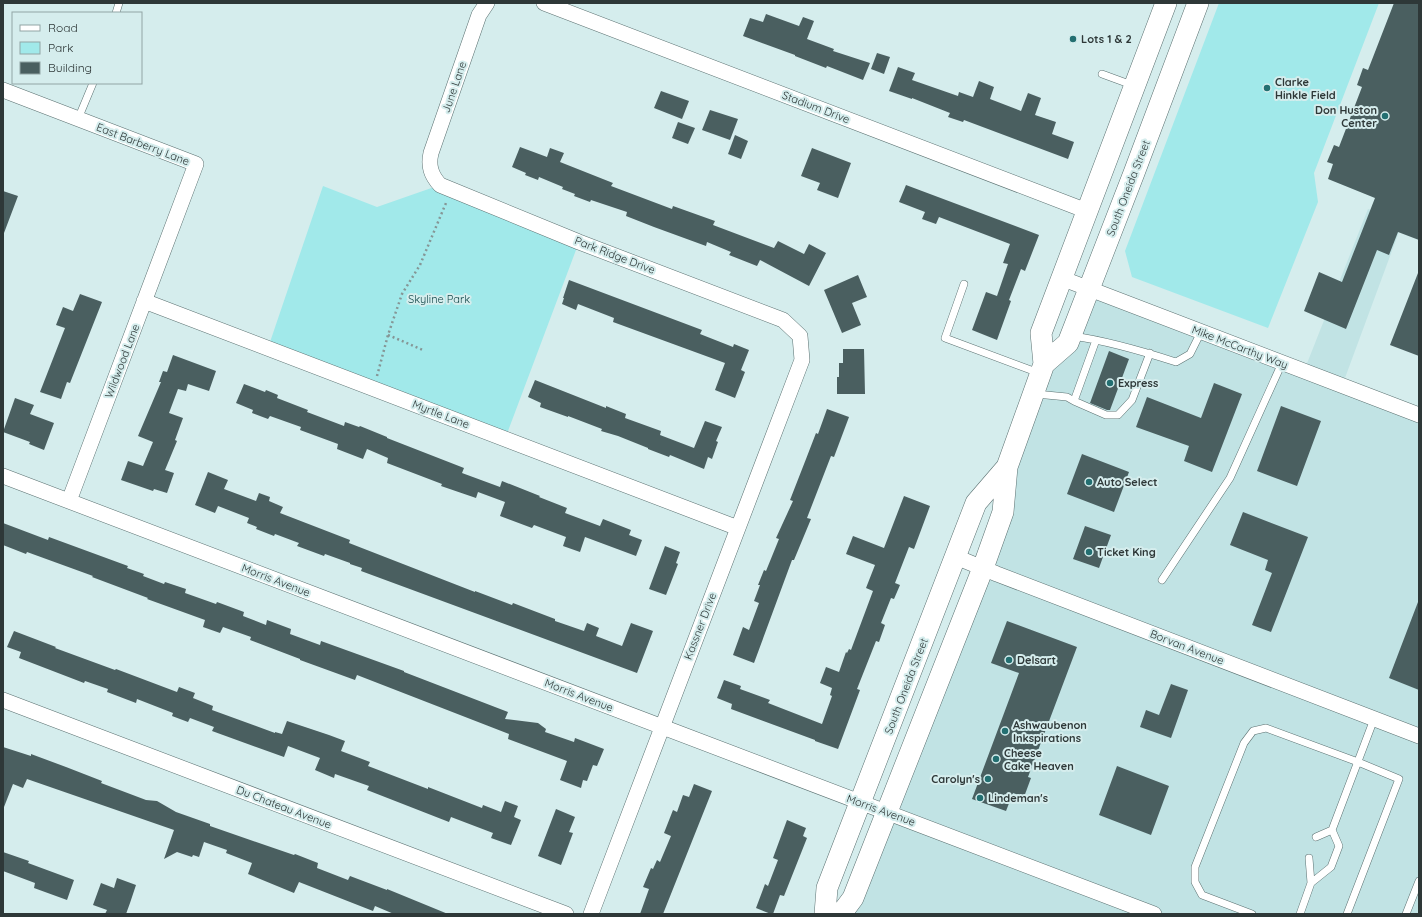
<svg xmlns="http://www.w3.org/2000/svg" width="1422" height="917" font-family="Quicksand,sans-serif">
<rect width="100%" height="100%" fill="#d5eded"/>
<path fill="#c1e3e4" d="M1368,209L1403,221L1342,386L1419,415V914H841L983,568L1007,467L1089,289L1304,371Z"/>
<path fill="#a1e9ea" d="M1219,3H1379L1314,173L1318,202L1268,328L1132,277L1125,251Z
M440,185L579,242L505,439L268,348L323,186L377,207Z"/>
<path fill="#4a5f60" d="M1394,3H1419V240L1398,232L1389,255L1377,250L1346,329L1304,311L1319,272L1342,282L1375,198L1328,179L1333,164L1327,162L1334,145L1339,147L1362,87L1357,85L1363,68L1368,70Z
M766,14L799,26L803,17L814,21L807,39L834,49L833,51L870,63L863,80L827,66L826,68L795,56V55L743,36L750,18L763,22Z
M877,53L890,57L884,74L871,69Z
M898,67L915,73L912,80L958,96L959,92L973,97L979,81L994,87L990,99L1021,111L1028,93L1041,98L1035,115L1056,122L1052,134L1074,142L1068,159L964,120L963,122L948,117L950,113L912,98V99L889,91Z
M661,91L689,101L682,119L654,108Z
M710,110L738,119L730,140L702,130Z
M678,122L695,128L688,144L672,138Z
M735,135L748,141L741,159L728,154Z
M520,147L547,157L550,148L564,153L560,162L613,183L611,186L672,209L673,206L715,221L713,225L774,248L778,241L804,254L809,244L826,253L809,286L760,260L757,266L729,255L731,252L707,242L706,246L654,227L626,216L627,212L591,200L590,202L574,196L575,194L562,189L563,187L539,177L538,180L525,175L526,173L512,167Z
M812,148L851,163L838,198L817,190L820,183L801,176Z
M906,185L1039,235L1025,271L1021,269L1009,300L1011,301L997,340L972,330L986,292L997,296L1008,264L1003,263L1010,244L939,217L936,224L922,219L925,212L899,202Z
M3,191L18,196L4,233H3Z
M1418,273H1419V356L1390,345Z
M858,275L867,297L852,303L861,325L842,333L824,290Z
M569,280L702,330L700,334L733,347L734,344L749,350L741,370L745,372L735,398L715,390L725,363L613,322L614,318L578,304L576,310L562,304L564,298H563Z
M80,294L102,302L70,383L67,382L61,399L40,392L65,328L56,325L63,307L73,311Z
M843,349H864L865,394H837V377H839V363H843Z
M1109,351L1129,359L1110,410H1107L1090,403Z
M173,355L216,371L209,391L188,384L186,391L178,389L169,413L183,418L175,440L177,441L165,470L174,473L167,493L154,489L153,491L121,480L128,461L143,466L153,442L138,436L161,382H159L163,371L167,372Z
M535,380L606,408V406L626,414L625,418L661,431L660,435L694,448L705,421L722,427L716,441L718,442L712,459L708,457L704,469L670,455L669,457L648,449V448L618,436L601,431L602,429L568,416V417L540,407L541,403L528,397Z
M1214,383L1242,394L1212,472L1184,461L1189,446L1136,427L1147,397L1201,418Z
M244,384L265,392L266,390L278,395L277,398L308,410L307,412L344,426L345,422L359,427L360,426L387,437V438L464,468L462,473L500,487L502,481L540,496L539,497L567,508L565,513L600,526L603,519L631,530L629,535L642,540L636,556L585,537L580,552L563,546L566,537L534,525L532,528L500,516L505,502L478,492L476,498L441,486L442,484L387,463L388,458L367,449L363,459L337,449L338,444L300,430L301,427L270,416L268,419L252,413L253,410L236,403Z
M15,398L34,405L30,414L54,423L44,450L29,444L30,442L3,432Z
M1281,406L1321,421L1297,486L1257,471Z
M827,409L849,417L834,457L831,456L807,518L811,519L794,560H792L754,663L733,655L743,627L749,630L759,603L754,601L760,585H758L764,570L766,571L779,539L776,538L793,501L790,500L806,459L816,433L818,434Z
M1082,454L1129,472L1114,512L1067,494Z
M208,472L228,480L224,489L256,501L259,493L270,497L269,501L283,507L280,513L350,540L349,543L475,592V591L512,605L513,603L555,619V621L584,631L587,623L599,628L596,636L622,646L631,623L653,631L637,673L361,571L362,568L350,564V563L325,554L324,556L297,546L299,543L275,534L274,536L256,529L257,527L247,523L249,518L218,506L215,513L195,505Z
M904,496L930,506L914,549L909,547L895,583L900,585L894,599L891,598L881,623L885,625L879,642L876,641L857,689L860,690L838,749L815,741V740L731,709L732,704L717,698L724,680L741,686L740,689L770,700L768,703L822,724L832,696L830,695L832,688L820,683L826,667L839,672L846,652L847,653L849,649L851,650L873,591L866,588L875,565L846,554L853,536L884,548Z
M1243,512L1308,537L1271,632L1252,625L1272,573L1265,570L1268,560L1230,545Z
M3,523L48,540L49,537L128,566L127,568L144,574L143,576L164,584L165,582L186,589L185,593L216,604L217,602L244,612L243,616L266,625L267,620L291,629L290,634L320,645L321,641L404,671V672L508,712L505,719L538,723L546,729L545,732L574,742L575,738L604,749L597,766L593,765L587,781L583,780L581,788L560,780L567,761L508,739L509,734L357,675L355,680L300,660V659L250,640L251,637L223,627L220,633L203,627L205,620L147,599L148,598L92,577L93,576L27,552L26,554L3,545Z
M1085,526L1111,535L1099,568L1073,559Z
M665,546L680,552L676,563L678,564L666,595L649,589Z
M1418,602H1419V690L1389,678Z
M1007,621L1077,647L1028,777L1031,778L1024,797L1013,793L1006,811L972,799L1019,673L991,663Z
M14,631L56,647L55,648L115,670L116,669L177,692L179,687L195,693L193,698L213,706L212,710L275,733V732L282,734L287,721L329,735L345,741L341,751L370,762L368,766L428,789V787L482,808L483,805L501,812L505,801L518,806L514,817L521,820L511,845L491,838L493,833L451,817L449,822L367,790L369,786L335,774L334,778L315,770L320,758L288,746L284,757L212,731L214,727L190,718L188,722L172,716L173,713L137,699L136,703L107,692L108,689L85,681L84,683L19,658L21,652L7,647Z
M1171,684L1188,690L1171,738L1140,727L1146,710L1159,715Z
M3,747L31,756V754L66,767L102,781L101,783L146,800L157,801L176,812L210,824V826L294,855L295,854L318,863L317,868L348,880L350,876L387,890V889L448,914H394L375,906L373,911L299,882L294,893L248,874L252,863L226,853L227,850L204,842L199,857L193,855L192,857L177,852L164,859L174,830L27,779L23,788L13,784L4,807H3Z
M1117,766L1169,786L1151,835L1099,815Z
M694,784L712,791L663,914H640L649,889L643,887L651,868L653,869L657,860L660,862L671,836L664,833L673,810L677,812L683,795L689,797Z
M556,809L575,817L569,832L573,833L561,865L538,856Z
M787,820L806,828L803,836L807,838L784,896L780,895L773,914H771L756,908L765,884L768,886L778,860L773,858Z
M3,852L29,861L28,863L74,880L67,900L34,888L35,883L3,871Z
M117,878L136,885L130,903L126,914H105L107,910L93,905L101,883L114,888Z"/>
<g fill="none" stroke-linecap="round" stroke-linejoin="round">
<defs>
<path id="lane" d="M116,13L119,3
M1102,74L1132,85
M78,119L93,83
M964,284L945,338L1039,373
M1073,336C1108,341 1142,351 1176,362L1190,354L1201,332
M1036,394L1067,397L1074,401L1106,415H1118L1132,400L1150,353
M1074,401L1096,340
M1162,580L1230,478L1282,363
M1316,837L1332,830L1374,719
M1311,883L1331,867L1339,846L1332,830
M1252,914L1202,895L1195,882V867L1244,743L1253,731L1266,728L1358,762L1399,779L1347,914
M1300,914L1311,883L1309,858
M1406,914L1419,881"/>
<path id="street" d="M487,3L479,15L431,153C428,166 431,175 440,185L579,242L783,320L800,336L802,360L591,914
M544,3L1087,211
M3,90L196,164L69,501
M1061,278L1419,415
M144,301L738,528
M3,476L1154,914
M956,557L997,574L1419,736
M3,700L566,914"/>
<path id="secondary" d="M1044,364L1068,343L1134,173L1198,3
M825,914L827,888L976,503L1007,467
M841,914L853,898L983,568L1003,512L1007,467L1044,364L1041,333L1166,3"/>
</defs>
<use href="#lane" stroke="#5b7171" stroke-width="8"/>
<use href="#street" stroke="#5b7171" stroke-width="16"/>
<use href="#secondary" stroke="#5b7171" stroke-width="22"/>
<path stroke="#859696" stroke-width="2.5" stroke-dasharray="2 3" stroke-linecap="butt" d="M388,335L423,350
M377,376L388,335L402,294L420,265L446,203"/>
<use href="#lane" stroke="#fff" stroke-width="7"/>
<use href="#street" stroke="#fff" stroke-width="15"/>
<use href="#secondary" stroke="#fff" stroke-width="21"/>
</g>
<g fill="#236f71" stroke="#d5eded" stroke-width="1.5">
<circle cx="1073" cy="39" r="4"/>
<circle cx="1267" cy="88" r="4"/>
<circle cx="1385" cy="116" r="4"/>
<circle cx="1110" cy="383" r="4"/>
<circle cx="1089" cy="482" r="4"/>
<circle cx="1089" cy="552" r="4"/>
<circle cx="1009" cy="660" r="4"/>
<circle cx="1005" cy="731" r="4"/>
<circle cx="996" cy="759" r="4"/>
<circle cx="988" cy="779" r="4"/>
<circle cx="980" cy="798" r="4"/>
</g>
<g text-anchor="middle" stroke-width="4" stroke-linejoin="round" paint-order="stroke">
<g font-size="11" font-weight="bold" fill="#2e3838" stroke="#d5eded" text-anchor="start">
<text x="1081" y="43">Lots 1 &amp; 2</text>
<text x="1275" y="86">Clarke<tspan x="1275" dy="13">Hinkle Field</tspan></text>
<text x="1377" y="114" text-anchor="end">Don Huston<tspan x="1377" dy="13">Center</tspan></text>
<text x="1118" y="387">Express</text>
<text x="1097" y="486">Auto Select</text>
<text x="1097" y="556">Ticket King</text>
<text x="1017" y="664">Delsart</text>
<text x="1013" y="729">Ashwaubenon<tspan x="1013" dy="13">Inkspirations</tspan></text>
<text x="1004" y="757">Cheese<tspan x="1004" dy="13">Cake Heaven</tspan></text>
<text x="980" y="783" text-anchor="end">Carolyn's</text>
<text x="988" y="802">Lindeman's</text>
</g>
<g font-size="11" fill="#2e3838" stroke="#d5eded">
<text transform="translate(454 87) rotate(-71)" y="4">June Lane</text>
<text transform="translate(816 107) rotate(21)" y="4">Stadium Drive</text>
<text transform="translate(143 144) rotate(21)" y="4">East Barberry Lane</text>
<text transform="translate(1128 188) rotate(-69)" y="4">South Oneida Street</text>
<text transform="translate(615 255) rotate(21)" y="4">Park Ridge Drive</text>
<text transform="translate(1240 347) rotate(21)" y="4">Mike McCarthy Way</text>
<text transform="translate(122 361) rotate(-69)" y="4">Wildwood Lane</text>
<text transform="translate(441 414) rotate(21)" y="4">Myrtle Lane</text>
<text transform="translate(276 580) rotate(21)" y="4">Morris Avenue</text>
<text transform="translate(700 626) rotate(-69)" y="4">Kassner Drive</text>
<text transform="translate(1187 647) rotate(21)" y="4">Borvan Avenue</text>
<text transform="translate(906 686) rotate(-69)" y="4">South Oneida Street</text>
<text transform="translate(579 695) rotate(21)" y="4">Morris Avenue</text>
<text transform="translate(284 807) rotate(21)" y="4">Du Chateau Avenue</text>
<text transform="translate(881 810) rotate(20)" y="4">Morris Avenue</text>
</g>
<g font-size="11" fill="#134749" stroke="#d5eded">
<text x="439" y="303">Skyline Park</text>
</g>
</g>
<rect width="1422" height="917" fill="none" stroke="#2e3838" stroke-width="8"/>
<rect x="12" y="12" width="130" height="72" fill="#d5eded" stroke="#92a5a5"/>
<rect x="20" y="25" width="20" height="6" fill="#ffffff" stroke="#92a5a5"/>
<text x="48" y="32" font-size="12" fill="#2e3838">Road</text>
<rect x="20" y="42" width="20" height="12" fill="#a1e9ea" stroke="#92a5a5"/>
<text x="48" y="52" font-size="12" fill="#2e3838">Park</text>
<rect x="20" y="62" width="20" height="12" fill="#4a5f60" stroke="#92a5a5"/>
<text x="48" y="72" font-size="12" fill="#2e3838">Building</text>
</svg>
